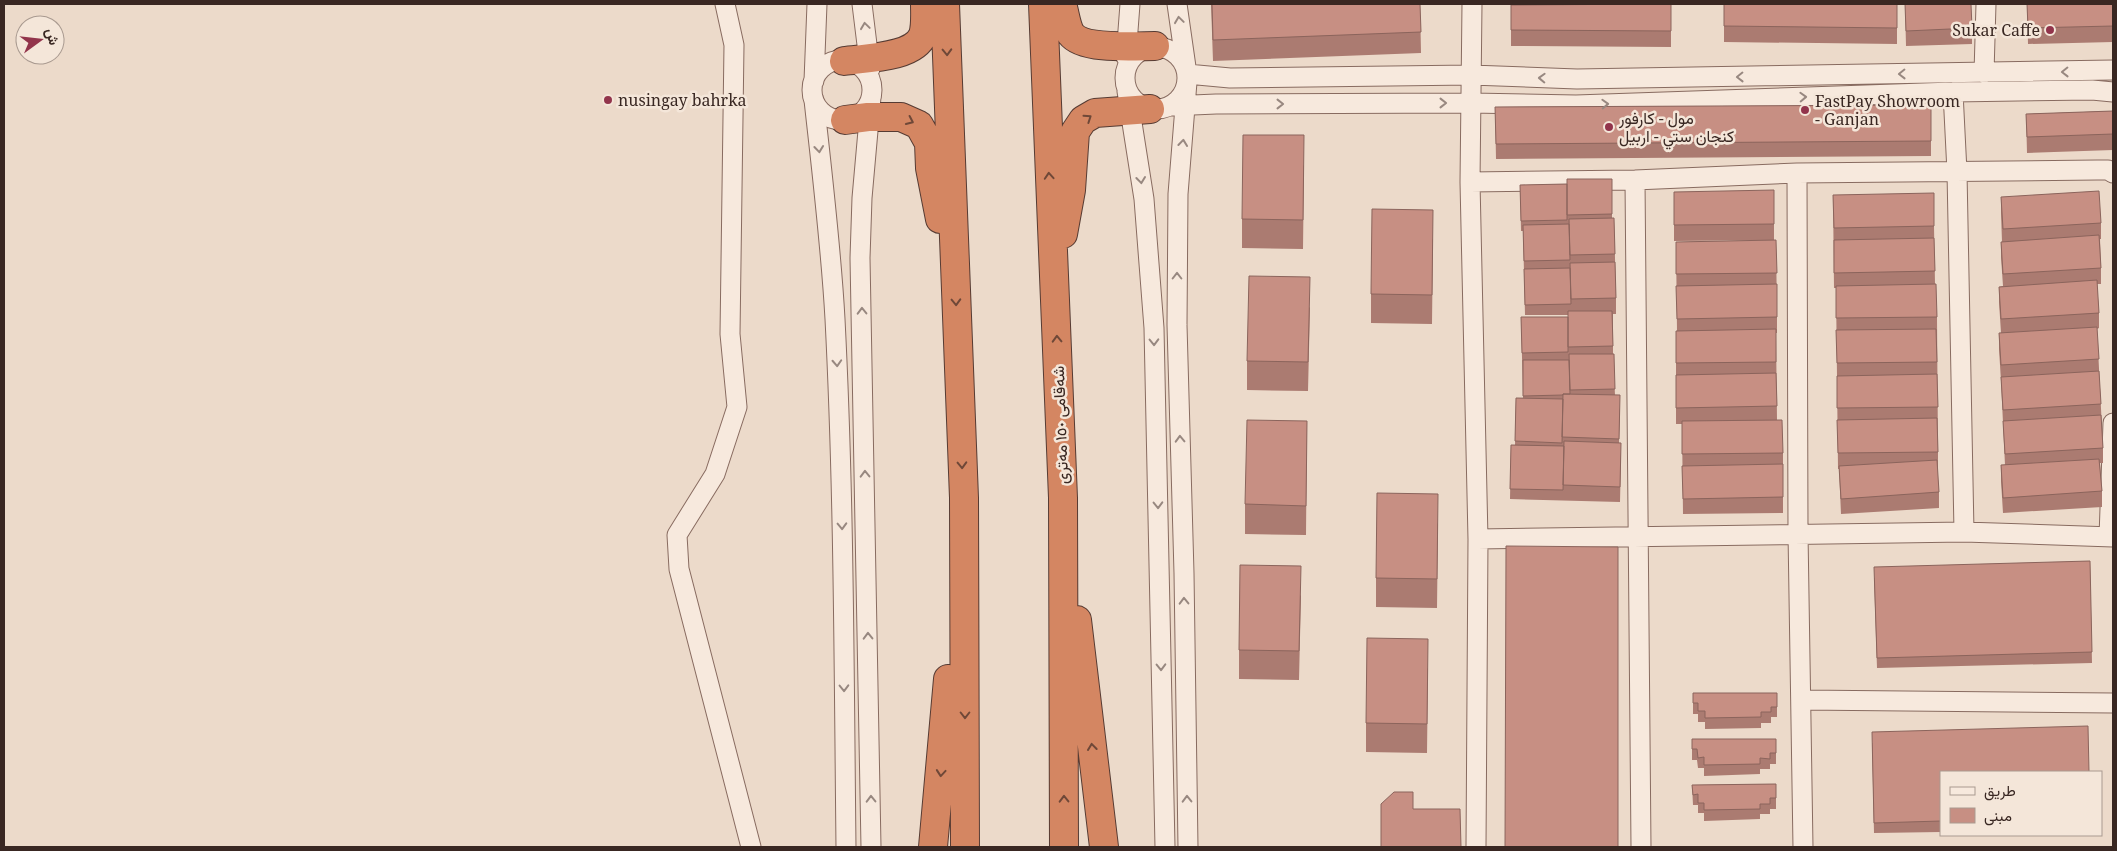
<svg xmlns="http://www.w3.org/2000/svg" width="2117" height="851" font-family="'Noto Serif',Vazirmatn,serif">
<rect width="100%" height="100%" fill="#ecdaca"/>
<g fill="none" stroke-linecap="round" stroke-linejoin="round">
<defs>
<path id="minor" d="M725,4L734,45L730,334L737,407L715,474L677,535L679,569L751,847
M862,4L870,69
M1177,4L1186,67
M1472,4L1470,182L1478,539L1476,847
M1125 78a31 31 0 1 1 62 0a31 31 0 1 1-62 0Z
M1126,57L1130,4
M812 90a30 30 0 1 1 60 0a30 30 0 1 1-60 0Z
M1984,73L1986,4
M1187,74L1230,78L1471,75L1577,79L2113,70
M814,81L817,4
M1187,82L1178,194L1177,325L1184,573L1188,847
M1127,91L1144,199L1154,328L1165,847
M1953,92L1957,172L1964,532
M871,97L862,198L860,258L871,847
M814,100C822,173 831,246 835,319C844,494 844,671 846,847
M1170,106L1216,104L1471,103L1576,105L1953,92L2092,90L2113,92
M1797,173L1798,533L1803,847
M1635,180L1641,847
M1470,182L1635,180L1797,173L2097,170H2108L2113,173
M2109,537L2113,423
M1478,539L1964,532L2113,537
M1802,700L2113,703"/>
<path id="highway" d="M945,4L964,498L965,847
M1043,4L1063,498L1064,847
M1062,4C1065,13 1066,26 1071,34C1083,50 1135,46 1155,46
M844,61C866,58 914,58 923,35C926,26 925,14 925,4
M845,120L868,117H901L919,125L929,143L930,168L940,219
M1063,234L1071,190L1075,132L1083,120L1095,113L1150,109
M1077,620L1104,847
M933,847L948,679"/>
</defs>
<use href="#minor" stroke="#886b60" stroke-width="21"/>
<use href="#highway" stroke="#563b33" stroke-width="30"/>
<use href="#minor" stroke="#f7e9dd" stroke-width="19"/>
<use href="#highway" stroke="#d48662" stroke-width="28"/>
</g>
<path fill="#ab7b71" d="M1211,4H1420L1421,53L1213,61Z
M1671,4V47L1511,46V5Z
M1724,4H1897V44L1724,42Z
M1905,4L1972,28V44L1906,46Z
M2027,4H2113V42L2028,44Z
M1931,105V156L1496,159L1495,107Z
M2113,111V150L2027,153L2026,114Z
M1304,165L1303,249L1242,248V219Z
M1612,179V218H1614L1616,298V314H1613V354L1615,395L1620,411L1619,443L1621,459L1620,502L1510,499L1511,445H1515L1516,398H1523L1521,317H1568V315H1525L1523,231H1521L1520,185L1567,184Z
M1674,192L1774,224V240L1674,241Z
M1833,195L1934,226L1935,284L1937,317L1938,452V467H1937L1939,492V508L1841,514L1839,469H1838L1836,288H1834Z
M2001,197L2101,223V239H2100L2101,268V284H2097L2099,313V328L2097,329L2103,448V463H2100L2102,491V507L2003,513L2001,481V465H2005L2001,381L1999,349V333H2001L1999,302V287L2003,286L2001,257V242H2002L2001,213Z
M1433,239L1432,324L1371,323V294Z
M1776,240L1777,317V333H1776L1777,420L1783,453V513L1683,514L1682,424H1676V331H1677L1676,242Z
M1310,307L1308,391L1247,390V361Z
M1307,421L1306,535L1245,534V504Z
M1438,523L1437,608L1376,607V578Z
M2090,561L2092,663L1877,668L1874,578Z
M1301,595L1299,680L1239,679V650Z
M1428,668L1427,753L1366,752V723Z
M1693,693H1777V717H1771V723H1761V728L1705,729V722H1698V714H1693Z
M1692,739H1776V764H1770V769H1760V774L1704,776V768H1698L1697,760H1692Z
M1872,743L1941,772V832L1874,833Z
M1776,784V809H1770V814H1760V819L1704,821V813H1698V805H1693L1692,785Z"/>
<path fill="#c78f83" stroke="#8b645c" d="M1212,4H1420L1421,32L1213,40Z
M1671,4V31L1511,30V5Z
M1724,4H1897V28L1724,26Z
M1905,4H1971L1972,28L1906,31Z
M2027,4H2113V26L2028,28Z
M1931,105V141L1496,144L1495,107Z
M2113,111V134L2027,137L2026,114Z
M1243,135H1304L1303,220L1242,219Z
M1567,179H1612V214L1567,215Z
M1567,184V220L1521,221L1520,185Z
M1774,190V224L1674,225V192Z
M2099,191L2101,223L2003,229L2001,197Z
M1934,193V226L1834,228L1833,195Z
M1372,209L1433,210L1432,295L1371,294Z
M1614,218L1615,254L1570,255L1569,219Z
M1569,224L1570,260L1524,261L1523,225Z
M2099,235L2101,268L2003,274L2001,242Z
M1934,238L1935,271L1834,273V240Z
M1776,240L1777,273L1676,274V242Z
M1615,262L1616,298L1571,299L1570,263Z
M1570,268L1571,304L1525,305L1524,269Z
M1249,276L1310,277L1308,362L1247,361Z
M2097,280L2099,313L2001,319L1999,287Z
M1777,284V317L1677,319L1676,286Z
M1936,284L1937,317L1836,318V286Z
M1568,311H1612L1613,346L1568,347Z
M1521,317H1568V352L1522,353Z
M2097,327L2099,359L2001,365L1999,333Z
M1776,329V362L1676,363V331Z
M1936,329L1937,362L1837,363L1836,330Z
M1569,354H1614L1615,389L1570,390Z
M1523,360H1569L1570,394H1563V395L1523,396Z
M2099,371L2101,404L2003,410L2001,377Z
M1776,373L1777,406L1676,408V375Z
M1937,374L1938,407L1837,408V376Z
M1563,394L1620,395L1619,439L1562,437Z
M1516,398L1563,399L1562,443L1515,441Z
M2101,415L2103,448L2005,454L2003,421Z
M1937,418L1938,452L1838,453L1837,420Z
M1247,420L1307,421L1306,506L1245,504Z
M1782,420L1783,453L1682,454V421Z
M1564,441L1621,443L1620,487L1563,485Z
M1511,445L1564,446L1563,490L1510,489Z
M2099,459L2102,491L2003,498L2001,465Z
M1937,460L1939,492L1841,499L1839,466Z
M1783,464V497L1683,499L1682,466Z
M1377,493L1438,494L1437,579L1376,578Z
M1506,546L1618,547V847H1505Z
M2090,561L2092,652L1877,658L1874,567Z
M1240,565L1301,566L1299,651L1239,650Z
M1367,638L1428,639L1427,724L1366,723Z
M1693,693H1777V707H1771V712H1761V717L1705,718V711H1698V703H1693Z
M2088,726L2089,772H1941V821L1874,823L1872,732Z
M1692,739H1776V753H1770V759L1760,758V764L1704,765V757L1698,758L1697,749H1692Z
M1776,784V798H1770V804H1760V809L1704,810V803H1698V794L1693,795L1692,785Z
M1394,792H1413V809H1460L1461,847H1381V804Z"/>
<defs><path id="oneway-chevron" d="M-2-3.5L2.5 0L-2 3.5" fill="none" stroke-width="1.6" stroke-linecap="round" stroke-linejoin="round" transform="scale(1.25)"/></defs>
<g stroke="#988880">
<use href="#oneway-chevron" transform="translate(1179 20) rotate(-98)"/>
<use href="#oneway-chevron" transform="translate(865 26) rotate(-98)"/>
<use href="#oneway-chevron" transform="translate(2065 72) rotate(179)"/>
<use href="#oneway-chevron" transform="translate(1902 74) rotate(179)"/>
<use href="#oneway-chevron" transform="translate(1740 77) rotate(179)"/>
<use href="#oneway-chevron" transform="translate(1542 78) rotate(-178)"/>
<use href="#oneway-chevron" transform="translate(1803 97) rotate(-2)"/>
<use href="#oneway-chevron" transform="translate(1443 103)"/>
<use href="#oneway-chevron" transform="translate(1280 104)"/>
<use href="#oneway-chevron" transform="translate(1605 104) rotate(-2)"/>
<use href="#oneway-chevron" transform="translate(1183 143) rotate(-84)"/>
<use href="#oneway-chevron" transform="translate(819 149) rotate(84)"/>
<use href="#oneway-chevron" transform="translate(1141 180) rotate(83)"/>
<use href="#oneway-chevron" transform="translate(1177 276) rotate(-90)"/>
<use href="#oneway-chevron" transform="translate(862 311) rotate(-91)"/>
<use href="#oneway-chevron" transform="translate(1154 342) rotate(89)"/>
<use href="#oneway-chevron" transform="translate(837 363) rotate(87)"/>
<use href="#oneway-chevron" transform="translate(1180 439) rotate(-92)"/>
<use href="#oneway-chevron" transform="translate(865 474) rotate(-91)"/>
<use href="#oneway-chevron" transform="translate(1158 505) rotate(89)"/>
<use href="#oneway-chevron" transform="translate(842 526) rotate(88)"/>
<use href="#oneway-chevron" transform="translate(1184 601) rotate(-91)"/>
<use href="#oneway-chevron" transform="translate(868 636) rotate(-91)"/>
<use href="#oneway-chevron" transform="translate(1161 667) rotate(89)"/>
<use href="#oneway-chevron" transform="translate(844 688) rotate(89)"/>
<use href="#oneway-chevron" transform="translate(871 799) rotate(-91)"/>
<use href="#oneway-chevron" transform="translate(1187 799) rotate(-91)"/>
</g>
<g stroke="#6f4838">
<use href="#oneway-chevron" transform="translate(947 52) rotate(88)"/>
<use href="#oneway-chevron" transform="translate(1088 118) rotate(-34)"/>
<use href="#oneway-chevron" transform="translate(910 121) rotate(25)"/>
<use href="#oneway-chevron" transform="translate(1049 176) rotate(-94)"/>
<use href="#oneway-chevron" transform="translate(956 302) rotate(88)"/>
<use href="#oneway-chevron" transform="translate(1057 339) rotate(-92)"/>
<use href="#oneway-chevron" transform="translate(962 465) rotate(88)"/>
<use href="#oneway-chevron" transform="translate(965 715) rotate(90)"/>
<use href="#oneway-chevron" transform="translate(1092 747) rotate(-97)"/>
<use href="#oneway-chevron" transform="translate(941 773) rotate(95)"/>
<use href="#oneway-chevron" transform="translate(1064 799) rotate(-91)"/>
</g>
<g fill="#92344b" stroke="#f4e6d9" stroke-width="2">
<circle cx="2050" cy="30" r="5"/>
<circle cx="608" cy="100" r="5"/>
<circle cx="1805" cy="110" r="5"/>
<circle cx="1609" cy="127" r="5"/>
</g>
<g text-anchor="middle" stroke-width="5" stroke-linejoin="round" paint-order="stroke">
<g font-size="16" fill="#392722" stroke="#f4e6d9" text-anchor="start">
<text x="2040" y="36" text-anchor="end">Sukar Caffe</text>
<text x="618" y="106">nusingay bahrka</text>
<text x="1815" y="107">FastPay Showroom<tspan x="1815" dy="18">- Ganjan</tspan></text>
<text x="1619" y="124">مول - كارفور<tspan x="1619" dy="18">كنجان ستي - اربيل</tspan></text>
</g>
<g font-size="16" fill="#392722" stroke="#f4e6d9">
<text transform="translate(1060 425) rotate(-92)" y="6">شەقامی ١٥٠ مەتری</text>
</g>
</g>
<rect width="2117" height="851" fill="none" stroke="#392722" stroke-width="10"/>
<rect x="1940" y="771" width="162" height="65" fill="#f4e6d9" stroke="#a99a90"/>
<rect x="1950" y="787" width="25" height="8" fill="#f7e9dd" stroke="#a99a90"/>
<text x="1984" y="796" font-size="15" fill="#392722">طريق</text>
<rect x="1950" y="808" width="25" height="15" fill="#c78f83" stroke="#a99a90"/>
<text x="1984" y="821" font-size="15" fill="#392722">مبنى</text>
<g transform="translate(40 40) rotate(75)"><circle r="24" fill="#f4e6d9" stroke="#a99a90"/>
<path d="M0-4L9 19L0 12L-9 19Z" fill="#92344b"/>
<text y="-8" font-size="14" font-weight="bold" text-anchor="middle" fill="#392722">ش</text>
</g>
</svg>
